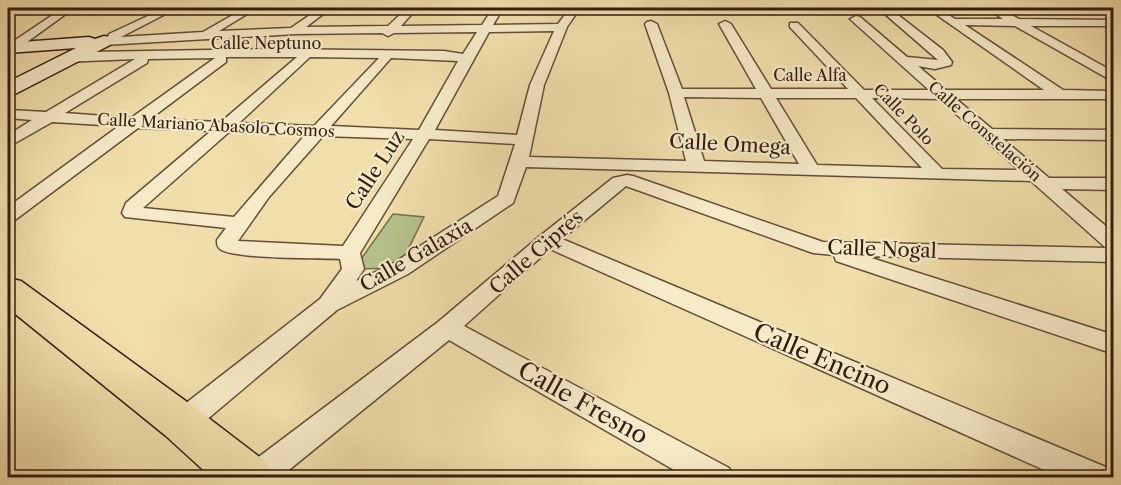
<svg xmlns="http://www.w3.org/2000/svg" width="1121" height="485" font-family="'Libre Caslon Text',serif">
<rect width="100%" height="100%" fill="#f1dfab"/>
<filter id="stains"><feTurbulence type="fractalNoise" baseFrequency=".00333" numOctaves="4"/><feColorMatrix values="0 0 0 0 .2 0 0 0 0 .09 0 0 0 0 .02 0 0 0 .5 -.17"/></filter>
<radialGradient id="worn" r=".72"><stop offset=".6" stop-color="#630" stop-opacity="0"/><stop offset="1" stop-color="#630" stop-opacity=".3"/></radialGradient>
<path fill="#b5c38d" stroke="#747050" stroke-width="1.5" d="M393,214L424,217L399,268L354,269Z"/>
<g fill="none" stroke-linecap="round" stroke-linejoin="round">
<defs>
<path id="street" d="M63,8H74L12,53L8,54V45Z
M165,8H177L121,37L203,32L245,8H257L219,31L291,28L320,8H331L306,27L388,26L407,8H417L401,26L482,25L493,8H503L493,25L558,24L570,8H580L567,27L544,85L529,157L686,161L669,93L645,24L647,22L651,21L657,24L682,89H756L719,24L725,21L731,24L771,89H848L790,27V23H798L864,90H929L850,19L856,16L860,17L907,57L938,60L878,8H889L943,50L952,62L951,65L935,69L918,66L946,90H1044L927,8H938L955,19H1003L987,8H999L1019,19L1114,20V26H1031L1114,72V82L1015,26L965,25L1063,90L1114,91V99H956L992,129L1114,130V140L1003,139L1049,178H1114V190L1062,189L1114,233V262L865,256L1114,335V354L836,261L834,255L813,253L626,186L562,239L1108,468L1113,478H1062L550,249L464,326L729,468L734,478H688L449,340L279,478H239L244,468L438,322L540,236L613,178L627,175L633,176L823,242L1106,248L1031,181L526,167L513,203L408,274L337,310L192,432L182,435L172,432L167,423L172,414L320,299L342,269L340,259C320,258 231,259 220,249C217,246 217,244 217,240L226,228L125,217L122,213L126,203L211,131L138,128L15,220L8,222V207L119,126L52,122L8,147V135L32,120L8,118V110L46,112L135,59L63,62L62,59L63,56L88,52L269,49L444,51L463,54L477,32L394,33L388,36L382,33L296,34L104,45L98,41L108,37L109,34ZM554,31L530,85L517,135L435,130L489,32ZM226,57H297L221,122L150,119L226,62ZM310,57L379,58L314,126L239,123ZM215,58L131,118L65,113L147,63L148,59ZM391,58L458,61L419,130L331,126ZM684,97L761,98L799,164L704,161ZM776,98H856L922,168L817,165ZM872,98L939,99L1019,170L942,169ZM229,132L305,135L234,217L143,208ZM323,136L413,139L343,246L238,241L269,197ZM429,139L515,144L498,196L392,264L356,281L364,269L360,253Z"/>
<path id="secondary" d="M104,36L110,37L113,41L110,45L15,94L8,96V82L76,48L8,53V43L89,37L95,39Z"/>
<path id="primary" d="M8,278L21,281L198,410L266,462L273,478H212L166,436L8,308Z"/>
</defs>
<use href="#street" stroke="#624e39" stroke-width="3"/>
<use href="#secondary" stroke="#331d13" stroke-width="3"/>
<use href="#primary" stroke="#331d13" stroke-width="3"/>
<use href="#street" fill="#f6eac8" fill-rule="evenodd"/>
<use href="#secondary" fill="#f6eac8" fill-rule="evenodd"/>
<use href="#primary" fill="#f1dfab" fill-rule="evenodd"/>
</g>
<g text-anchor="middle" stroke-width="4.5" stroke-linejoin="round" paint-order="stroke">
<g font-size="16" fill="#331d13" stroke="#f6eac8">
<text x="266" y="49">Calle Neptuno</text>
<text x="810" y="81">Calle Alfa</text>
<text transform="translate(904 114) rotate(46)" y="6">Calle Polo</text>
<text transform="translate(216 125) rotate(3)" y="6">Calle Mariano Abasolo Cosmos</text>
<text transform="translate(985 131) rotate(41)" y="6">Calle Constelación</text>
</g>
<g font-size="20" fill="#331d13" stroke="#f6eac8">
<text transform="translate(730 144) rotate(3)" y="7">Calle Omega</text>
<text transform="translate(375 170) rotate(-57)" y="7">Calle Luz</text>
<text transform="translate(882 249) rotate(2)" y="7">Calle Nogal</text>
<text transform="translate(536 252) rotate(-41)" y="7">Calle Ciprés</text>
<text transform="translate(416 255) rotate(-30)" y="7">Calle Galaxia</text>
</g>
<g font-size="24" fill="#331d13" stroke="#f6eac8">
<text transform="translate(822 359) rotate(23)" y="8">Calle Encino</text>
<text transform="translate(583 403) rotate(29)" y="8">Calle Fresno</text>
</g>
</g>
<rect width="1121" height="485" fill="none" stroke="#f1dfab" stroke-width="30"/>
<rect x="9" y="9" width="1103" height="467" fill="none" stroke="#331d13" stroke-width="3"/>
<rect x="15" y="15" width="1091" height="455" fill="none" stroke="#331d13" stroke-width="1.5"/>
<rect width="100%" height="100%" filter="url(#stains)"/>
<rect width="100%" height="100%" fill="url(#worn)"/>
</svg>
